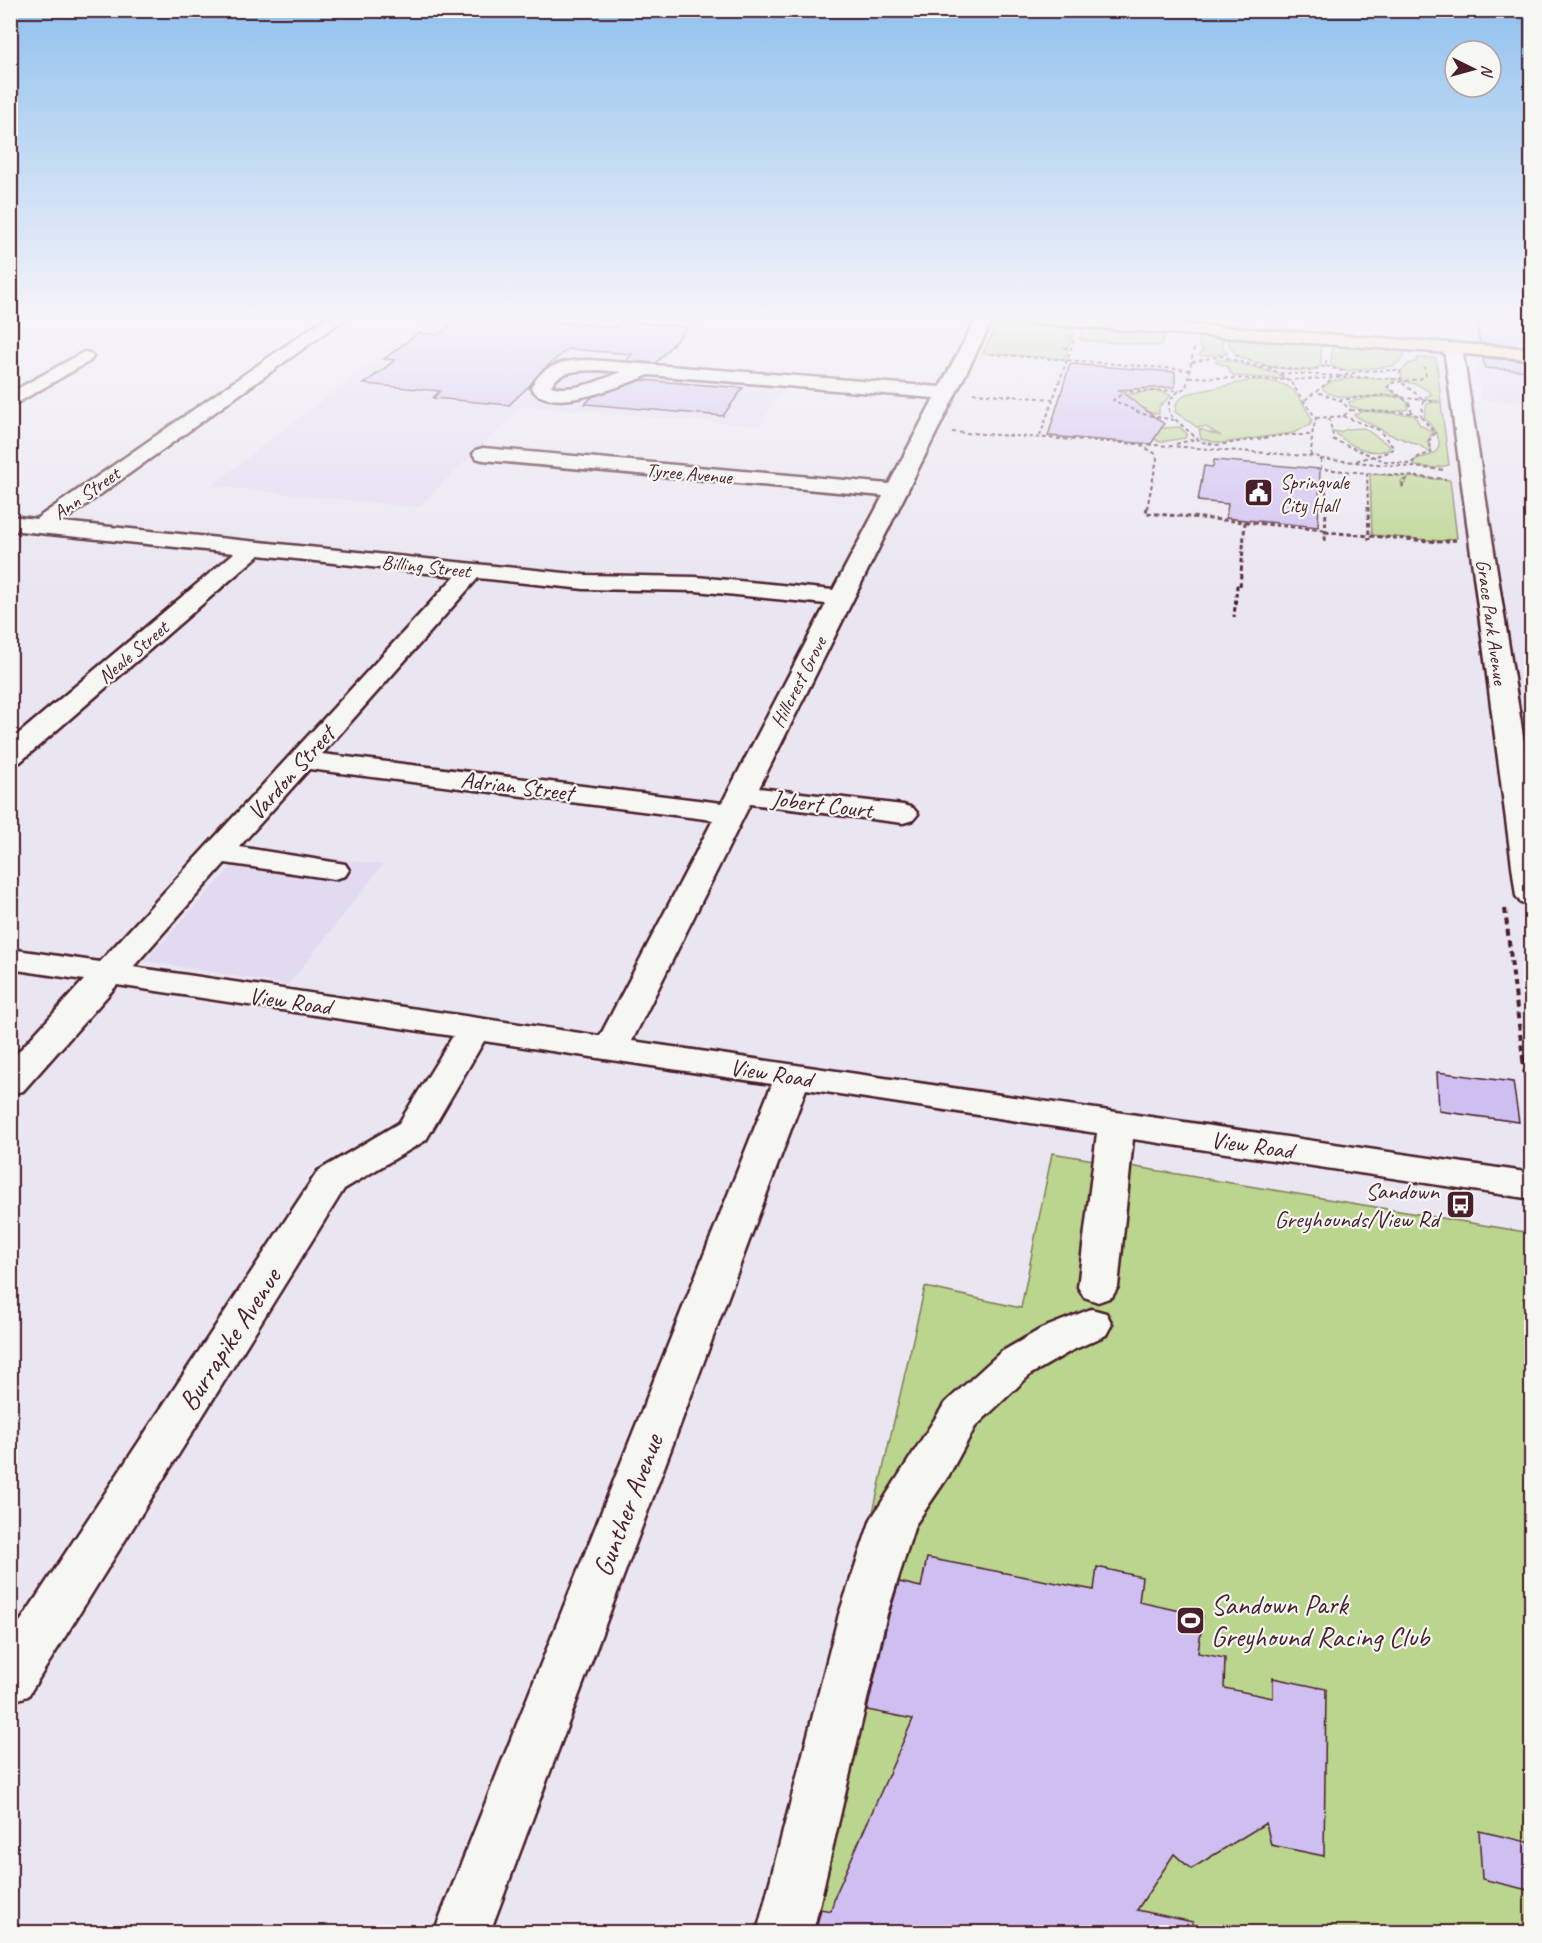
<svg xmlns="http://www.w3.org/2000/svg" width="1542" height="1943" font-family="Caveat,sans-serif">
<rect width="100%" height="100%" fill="#eae6f1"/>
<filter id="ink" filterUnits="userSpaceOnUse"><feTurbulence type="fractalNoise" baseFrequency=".0167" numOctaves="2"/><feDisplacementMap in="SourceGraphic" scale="12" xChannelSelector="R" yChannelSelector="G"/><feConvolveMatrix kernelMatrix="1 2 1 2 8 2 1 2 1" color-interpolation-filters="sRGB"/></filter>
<g filter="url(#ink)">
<path fill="#e2daf1" d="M430,317H706L697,327H692L661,360H625L615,363L612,369L614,374L629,378L659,377L784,387L759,426L523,406L418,507L211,486Z
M1231,317H1531V404L1481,400L1475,359L1474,334Z
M250,846L383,865L288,985L145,961Z"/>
<path fill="#bad58d" stroke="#827a5c" stroke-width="1.5" d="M1010,322L1076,326L1073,336H1068L1072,338L1068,347L1064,348L1068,349L1064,359L983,353L997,325Z
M1083,327L1165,333L1161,346L1080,340Z
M1205,335L1223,337L1222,346L1227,354L1201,356L1199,355L1203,350L1199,346L1200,339Z
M1233,337L1317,344L1321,345V365C1309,378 1247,364 1235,353C1231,349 1229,344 1228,340Z
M1329,344L1404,350V358L1393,366L1346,371L1331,366L1332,346Z
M1418,358H1436L1441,401L1427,400L1425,397L1432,394L1419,385L1402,381L1401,371L1409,364L1417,361Z
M1217,360H1228L1278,374L1285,379L1235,376L1230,373L1228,367L1216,362Z
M1356,378L1397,379L1386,387L1397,395C1377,394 1337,404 1323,389L1324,386L1333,381Z
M1253,380C1290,382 1294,386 1312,419L1310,425L1293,433L1221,443L1201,439L1199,429L1221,436L1206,427H1197L1175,412L1177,402L1186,394Z
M1152,391H1160L1171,395L1159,407V414L1129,409L1123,399L1126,395Z
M1373,397H1401L1407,402L1408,409C1391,414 1366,412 1350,406L1349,402Z
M1435,402L1441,403L1449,465L1435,468L1416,466L1413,463L1416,459C1420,457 1427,457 1431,455C1449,445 1433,428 1424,417L1427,404Z
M1363,411L1414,415L1420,425L1433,432L1427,442L1431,449L1429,452L1419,445L1389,434L1354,415Z
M1180,427L1187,434L1185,438L1160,442L1154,439L1161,428Z
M1364,428L1390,446L1389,450C1367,456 1349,445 1333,431L1340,432L1347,429Z
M1370,474L1404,476L1405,478L1401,482L1402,487L1408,479L1407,477L1450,480L1457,538L1440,541L1372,535Z
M1052,1153L1531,1233V1932H776L925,1287L1021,1308Z"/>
<path fill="#cfbff0" stroke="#4a1f2b" stroke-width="1.5" d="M461,317H544L539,321L615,327L621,321L688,327L656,363L626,361L632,354L568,349L540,372L530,385L509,405L433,398L440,391L364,384L395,360L384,359L418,333L438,335Z
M1475,317H1532V347L1480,343Z
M1483,358L1532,361V371L1485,368Z
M1070,364L1175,372V387L1119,390L1164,424L1151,444L1048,436Z
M642,380L743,388L723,416L585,404L592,397Z
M1214,460L1320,469L1318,527L1226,518L1228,504L1198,501L1204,466L1213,467Z
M1437,1072L1513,1082L1519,1122L1439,1111Z
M927,1558L1094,1590L1097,1567L1142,1577L1139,1602L1203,1616L1198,1653L1225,1658L1224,1688L1273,1698V1678L1326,1689L1324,1856L1271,1845L1266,1823L1191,1869L1174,1854L1137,1910L1193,1922L1192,1932H815L821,1909L831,1911L835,1896L913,1719L867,1710L889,1615L899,1582L921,1587Z
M1479,1831L1532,1843V1891L1482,1879Z"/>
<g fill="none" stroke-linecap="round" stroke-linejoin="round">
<defs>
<path id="minor" d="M327,317H347L62,522L584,575L696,577L833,590L883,496L483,460L476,458L473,454L476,450L483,448L889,484L934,398L649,375C625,384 550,417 531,388C542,364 565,360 590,360L940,387L977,317H994L759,788L903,805L913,808L918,814L913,820L903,823L750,804L632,1041L1532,1173V1199L1133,1139L1118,1287L1112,1297L1098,1302L1084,1297L1078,1287L1097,1133L806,1089L490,1932H434L772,1084L484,1041L426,1140L344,1189L28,1696L10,1702V1637L318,1171L399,1123L453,1036L117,985L23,1091L10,1094V1061L84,980L10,969V949L100,962L455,576L259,555L20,762L10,764V741L234,553L10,530V516L36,519ZM598,370L621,372C601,380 573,393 551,386C560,369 581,371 598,370ZM478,578L584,589L696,591L826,604L722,803L322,754ZM309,769L713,820L600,1036L133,967L225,863L334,879L345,876L349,870L345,864L239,847Z
M1170,317H1186L1187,319L1184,323H1172Z
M1453,343L1459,344L1462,348L1532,793V905L1521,903L1516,896L1444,348L1447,344Z
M84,352L90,353L93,357L90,361L10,407V393Z
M1091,1309L1106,1313L1112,1324L1106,1335L1071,1351L1031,1374L975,1427L949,1475L915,1525L887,1614L813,1932H757L839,1614L871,1519L945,1403L1001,1352L1041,1329Z"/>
<path id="highway" d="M1005,317H1083L1532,349V359L1014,322L1008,321Z"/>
</defs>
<use href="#minor" stroke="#4a1f2b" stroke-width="5"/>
<use href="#highway" stroke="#4a1f2b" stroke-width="5"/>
<path stroke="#4a1f2b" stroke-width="2" stroke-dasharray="4 3" stroke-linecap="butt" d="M1064,348H1071
M1194,348L1186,388L1180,390L1169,401V414L1201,442L1218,445L1284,435H1312L1316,418L1289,380L1269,367L1234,355
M991,354L1190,370
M1192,362L1221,356L1280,373L1340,376
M1326,366L1345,372
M1273,367L1309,371L1326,366V360
M1400,370L1401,382L1424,400L1421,416
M1189,377L1289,380L1355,377L1400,379
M1338,377L1361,371L1399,370
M973,393L1053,399
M1305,400L1331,380
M1339,400L1385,395L1437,402
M1351,410L1412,413
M1343,416L1379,430L1394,448C1385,456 1368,456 1356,461
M1316,418L1343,416L1351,410L1339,400L1317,392
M1329,418L1334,440L1384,461L1410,464L1420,456L1431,453L1432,449L1428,442L1435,433L1421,417L1412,413L1409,403L1388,387L1391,383L1420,379L1426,375L1424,367
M1174,420L1142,414L1113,400L1125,392L1180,390
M952,432L1139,444L1156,454L1157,459L1147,508
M1040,436L1074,340
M1141,444L1321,457V459L1445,470
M1176,444L1195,439
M1311,456L1312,435
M1321,459V469L1367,473L1368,508
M1367,473L1446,479
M1403,487L1402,482L1407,479L1405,476
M1326,508V482"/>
<path stroke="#4a1f2b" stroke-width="3" stroke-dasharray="4.5 3" stroke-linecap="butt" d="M1147,507L1146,513L1245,522L1240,587L1237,586L1234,617
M1368,507L1369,540
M1245,522L1325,530
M1325,532L1440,542L1456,540
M1325,541L1326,507"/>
<path stroke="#4a1f2b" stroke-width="4" stroke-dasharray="6 4.5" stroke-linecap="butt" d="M1505,909L1523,1058"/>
<path stroke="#4a1f2b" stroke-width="4.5" stroke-dasharray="8 5" stroke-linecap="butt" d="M1523,1057L1532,1128"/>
<use href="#minor" fill="#f6f6f2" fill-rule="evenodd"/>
<use href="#highway" fill="#f9e096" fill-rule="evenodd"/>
</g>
</g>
<linearGradient id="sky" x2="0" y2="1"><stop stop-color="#91c1ee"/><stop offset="0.54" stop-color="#f6f4f9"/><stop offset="1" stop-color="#f6f4f9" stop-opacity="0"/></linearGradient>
<rect width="1542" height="589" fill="url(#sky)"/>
<defs>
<symbol id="civic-square" viewBox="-11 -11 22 22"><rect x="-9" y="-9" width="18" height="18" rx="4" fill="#4a1f2b" stroke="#f6f6f2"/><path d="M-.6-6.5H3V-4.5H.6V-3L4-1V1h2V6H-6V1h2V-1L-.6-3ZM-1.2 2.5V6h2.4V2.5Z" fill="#fff"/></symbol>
<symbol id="bus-square" viewBox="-11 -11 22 22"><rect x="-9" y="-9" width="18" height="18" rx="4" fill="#4a1f2b" stroke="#f6f6f2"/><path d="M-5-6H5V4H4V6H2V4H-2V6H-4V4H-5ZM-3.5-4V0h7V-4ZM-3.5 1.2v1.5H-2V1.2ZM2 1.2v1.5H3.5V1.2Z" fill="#fff"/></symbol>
<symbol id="stadium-square" viewBox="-11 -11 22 22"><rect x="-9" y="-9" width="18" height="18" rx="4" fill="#4a1f2b" stroke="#f6f6f2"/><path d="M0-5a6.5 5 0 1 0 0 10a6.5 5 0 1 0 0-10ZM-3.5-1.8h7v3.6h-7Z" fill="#fff"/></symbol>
</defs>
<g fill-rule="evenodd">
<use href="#civic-square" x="1242" y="476" width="33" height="33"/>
<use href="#bus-square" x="1444" y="1188" width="33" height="33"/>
<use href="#stadium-square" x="1174" y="1604" width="33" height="33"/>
</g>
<g text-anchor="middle" stroke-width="4.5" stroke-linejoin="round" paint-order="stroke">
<g font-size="20" fill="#4a1f2b" stroke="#f6f6f2">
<text transform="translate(689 473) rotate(5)" y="7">Tyree Avenue</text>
<text transform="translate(86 493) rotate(-35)" y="7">Ann Street</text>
<text transform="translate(426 566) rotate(6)" y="7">Billing Street</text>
<text transform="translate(1492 622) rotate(82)" y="7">Grace Park Avenue</text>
<text transform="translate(133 652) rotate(-40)" y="7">Neale Street</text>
<text transform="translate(798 682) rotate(-63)" y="7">Hillcrest Grove</text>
</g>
<g font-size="20" fill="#4a1f2b" stroke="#f6f6f2" text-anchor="start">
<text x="1280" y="489">Springvale<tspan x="1280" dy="23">City Hall</tspan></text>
</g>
<g font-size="24" fill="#4a1f2b" stroke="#f6f6f2">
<text transform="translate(291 773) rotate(-48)" y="8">Vardon Street</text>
<text transform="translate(517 786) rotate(7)" y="8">Adrian Street</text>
<text transform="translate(822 804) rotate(7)" y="8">Jobert Court</text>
<text transform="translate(290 1001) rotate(8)" y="8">View Road</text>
<text transform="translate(771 1073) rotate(9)" y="8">View Road</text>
<text transform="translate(1252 1145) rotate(8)" y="8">View Road</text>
</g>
<g font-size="24" fill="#4a1f2b" stroke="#f6f6f2" text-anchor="end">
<text x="1439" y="1199">Sandown<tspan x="1439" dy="28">Greyhounds/View Rd</tspan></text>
</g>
<g font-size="28" fill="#4a1f2b" stroke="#f6f6f2">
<text transform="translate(229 1339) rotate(-57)" y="10">Burrapike Avenue</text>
<text transform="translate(627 1505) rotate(-69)" y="10">Gunther Avenue</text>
</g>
<g font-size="28" fill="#4a1f2b" stroke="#f6f6f2" text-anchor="start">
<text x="1211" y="1614">Sandown Park<tspan x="1211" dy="32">Greyhound Racing Club</tspan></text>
</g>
</g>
<rect width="1542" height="1943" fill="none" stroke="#f6f6f2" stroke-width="36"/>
<rect x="18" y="18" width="1506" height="1907" fill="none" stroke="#4a1f2b" stroke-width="2" filter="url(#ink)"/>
<g transform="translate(1473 69) rotate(95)"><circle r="28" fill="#f6f6f2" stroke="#b1a0a2" stroke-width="1.5"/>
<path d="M0-4.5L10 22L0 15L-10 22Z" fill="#4a1f2b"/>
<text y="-9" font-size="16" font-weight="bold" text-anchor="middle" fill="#4a1f2b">N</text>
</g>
</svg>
